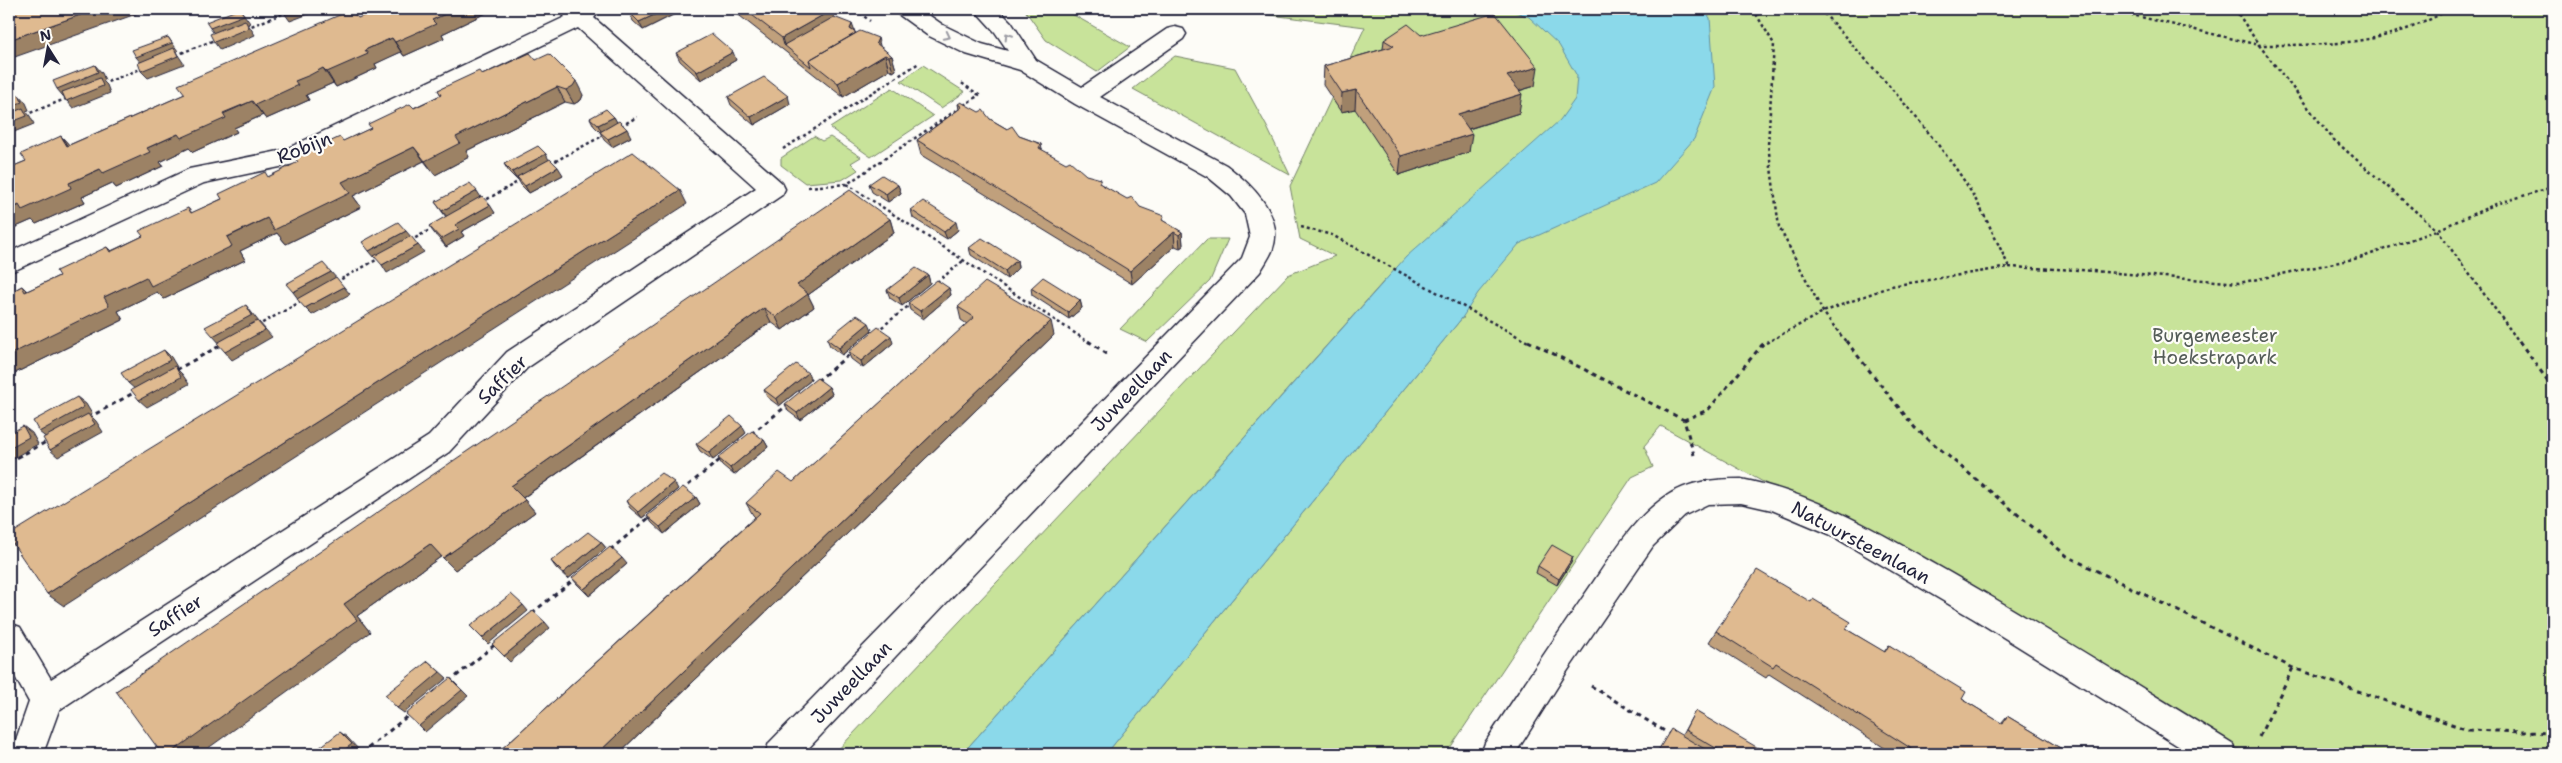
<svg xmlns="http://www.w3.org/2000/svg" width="2562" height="763" font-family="'Shantell Sans',sans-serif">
<rect width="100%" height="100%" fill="#fdfcf7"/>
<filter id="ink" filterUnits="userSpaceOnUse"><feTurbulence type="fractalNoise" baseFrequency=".02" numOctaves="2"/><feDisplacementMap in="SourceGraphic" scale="10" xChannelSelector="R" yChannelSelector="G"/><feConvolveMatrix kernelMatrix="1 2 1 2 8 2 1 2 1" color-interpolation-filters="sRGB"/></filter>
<g filter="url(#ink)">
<path fill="#c8e39a" stroke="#75826a" d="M1024,9H1063L1130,47L1097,72L1046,40Z
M1241,9H2553V754H2247L1971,596L1661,426L1644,446L1653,467L1632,477L1446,754H1106L1462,318H1464L1385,280L962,754H834L1288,275L1335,256L1300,239L1290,186L1365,27L1255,13Z
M1175,56L1235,68L1267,127L1290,175L1133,89Z
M923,65L965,92L941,108L901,81Z
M892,88L933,116L871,157L830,128Z
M814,136L822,141L830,137L861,157L851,163L858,170L842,180L805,183L781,165V158Z
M1207,239H1228L1210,281L1147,342L1120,329Z"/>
<path fill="#8bd9ea" stroke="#6190a4" d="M1508,9H1703L1710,18L1715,87L1694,139L1655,183L1519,244L1478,293L1462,318L1106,754H962L1406,257L1560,120L1575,99L1577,76L1559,45L1529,17Z"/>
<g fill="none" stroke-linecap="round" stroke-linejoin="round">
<defs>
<path id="minor" d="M559,9H601L594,18L782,183L785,189L782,195L527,368L449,452L59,710L43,754H11L29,702L9,666V623L20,627L51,679L429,436L507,352L756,188L578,28L299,163L204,183L9,273V252L189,169L284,150L565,17Z
M895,9H920L943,25L982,44L1008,51L995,32L974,9H998L1011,22L1036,60L1082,87L1167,29L1175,27L1183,29L1186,34L1183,39L1100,97L1226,165C1251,184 1286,216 1272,251C1269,258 1264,265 1260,272L803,754H765L769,743L1242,258L1250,237L1245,214L1231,196L1208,177L1075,104L1020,70L966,54L927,35L898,14Z
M1741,479C1817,494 1880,533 1947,571C2043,626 2137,685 2232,743L2236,754H2191L1974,619L1829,534L1772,510L1741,503L1708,504L1685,515L1653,546L1566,673L1515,754H1481L1485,743C1521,688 1557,635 1594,581C1614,552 1634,518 1665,497C1688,481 1714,479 1741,479Z"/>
</defs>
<use href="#minor" stroke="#22223b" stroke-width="3"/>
<path stroke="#22223b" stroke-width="2.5" stroke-dasharray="3 3" stroke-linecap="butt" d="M855,9L870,21
M1753,9L1774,44L1768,145L1779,227L1823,312L1847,343
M2107,9L2259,45L2333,139L2437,230L2520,343
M2235,9L2259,45C2328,45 2388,46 2449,9
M246,28L295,9
M176,55L217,39
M102,84L143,68
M25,115L68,98
M621,126L637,117
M783,149L919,63
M550,164L604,135
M847,184L1090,343
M808,187L847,184L979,95L960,82
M482,202L523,179
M1301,227L1332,235L1530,343
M410,241L435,227
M2009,267L2080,270L2239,283L2363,257L2437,230L2496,204L2553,187
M336,282L378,259
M937,282L963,261
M257,326L302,301
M877,331L911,304
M1766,343L1823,312L1891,286L2009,267C1993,233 1977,197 1954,166C1914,111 1866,60 1820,9"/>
<path stroke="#22223b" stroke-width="3" stroke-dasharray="4.5 4.5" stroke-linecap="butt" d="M1088,341L1110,356
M1528,341L1684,420
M1846,341L1915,428L2067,556L2293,668L2468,730L2553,733
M2519,341L2553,388
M176,370L223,344
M817,381L851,353
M88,418L137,391
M751,434L789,404
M1694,455L1684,420L1708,410L1762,345L1768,341
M9,462L48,441
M681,491L721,459
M610,550L651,516
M532,613L576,578
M449,682L497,643
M1591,686L1671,735
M2259,737L2293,668
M361,754L410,714"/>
<use href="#minor" fill="#fdfcf7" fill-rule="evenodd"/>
</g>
<path fill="#c0a07c" stroke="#22223b" d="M731,9H832L834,17L854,32L881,47L892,56L896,70L893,72L889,70L843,97Z
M679,12L643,30L633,21L630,13Z
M486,13L442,34L444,38L404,56L401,52L387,58L375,64L377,68L336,87L333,83L306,95L309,100L266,119L263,115L234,128L237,132L193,152L189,148L160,162L163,166L116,188L112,183L82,197L85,202L36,224L32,220L9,230V168L26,161L61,136L69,145L358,18Z
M1421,35L1535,86L1519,91V113L1469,129V152L1399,175L1355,109L1341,112L1323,85L1324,66L1383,49L1384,40Z
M676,53L736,60L701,80L680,61Z
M536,60L583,95L581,100L574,104L565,102L466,151L469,157L435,175L424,161L353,196L361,207L286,244L277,233L240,251L245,260L164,299L157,292L118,311L123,320L9,376V293L22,286L27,291L59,276L107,247L111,251L143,236L188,208L192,213L441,95L438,90L482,75Z
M728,97L790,104L754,125L731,105Z
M958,104L990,119L1019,136L1041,144L1042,150L1182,232L1183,246L1180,248L1175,246L1132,284L921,155L917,140L959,109Z
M614,117L617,123L631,137L612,147L604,140L600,132L594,126L590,118Z
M549,160L563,175L529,193L521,185L518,179L517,180L509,172L504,164Z
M869,184L898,185L901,193L888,202L872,192Z
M481,197L495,213L461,232L464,236L446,247L434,233L429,226L446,217L435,202Z
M911,210L958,230L947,239L913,218Z
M890,219L894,233L808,295L814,307L782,330L771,322L523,498L535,512L455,570L442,556L357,616L370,632L116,691Z
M969,248L1017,260L1018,268L1007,279L971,255Z
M928,275L930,283L902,306L890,298L887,290Z
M949,288L951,295L923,319L910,310L908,303Z
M1031,288L1080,300L1082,308L1069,319L1032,295Z
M958,307L1054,335L618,754H496L755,517L753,515L746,503L793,482L967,324L961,320Z
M872,330L842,355L830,346L827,339Z
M893,343L863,368L851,359L848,352Z
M808,373L811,380L779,406L767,397L764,390Z
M829,387L832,394L800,420L788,411L785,404Z
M746,433L713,460L700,451L696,444Z
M764,440L768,447L734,475L722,465L718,458Z
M678,489L642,518L630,508L626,501Z
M696,497L700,504L664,534L652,523L647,516Z
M601,542L606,548L568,579L556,568L551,561Z
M1573,557L1571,563L1557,585L1536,573L1538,566Z
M627,564L589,596L577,584L572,578Z
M1846,629L1884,652L1889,645L1962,699L2001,723L2007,716L2070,754H1894L1769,674L1766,678L1709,642L1716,631Z
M1695,711L1764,754H1656L1682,735Z"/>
<path fill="#9c8265" stroke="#22223b" d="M97,9H150L9,59V40Z
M240,9L250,23L248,24L255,35L220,50L214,42L216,36L210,28Z
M297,9H322L290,21L285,14Z
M456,9H483L486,13L442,34L444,38L404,56L395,42L432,20Z
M667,9H677L679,12L643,30L639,22Z
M832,10L837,24L784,45L782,38Z
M852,24L855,32L850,29Z
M168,37L178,51L176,52L184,64L148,78L141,71L143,65L136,57Z
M392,38L401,52L375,64L377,68L336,87L327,72L365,50Z
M878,38L882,53L876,43Z
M733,52L736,60L701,80L697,72Z
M885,55L889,70L843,97L838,83Z
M892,56L896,70L893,72L889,57Z
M95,65L102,73L105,80L103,81L107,85L110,93L73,108L57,89Z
M1538,67L1535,86L1504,95L1507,76Z
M323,68L333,83L306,95L309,100L266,119L255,105L295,81Z
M576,81L583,95L581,100L574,104L566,90Z
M557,87L565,102L466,151L469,157L435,175L425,161L456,137Z
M1356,90L1355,109L1341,112L1342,93Z
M1522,94L1519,113L1455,133L1458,114Z
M19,95L26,103L29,110L26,111L30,116L34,124L9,134V107Z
M788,96L790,104L754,125L751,117Z
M252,101L263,115L234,128L237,132L193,152L189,148L160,162L163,166L116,188L112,183L82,197L85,202L36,224L32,220L9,230V210Z
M614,117L618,124L602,133L598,125Z
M627,129L631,137L612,147L608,139Z
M1472,134L1469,152L1399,175L1401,156Z
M61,136L74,150L67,146Z
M414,147L424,161L353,196L361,207L286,244L277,233L240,251L245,260L164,299L157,292L118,311L123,320L9,376V355L104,297Z
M546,154L550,162L517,177L518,179L517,180L512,172Z
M558,167L563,175L529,193L525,186Z
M898,185L901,193L888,202L886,194Z
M680,190L687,204L64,606L47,594Z
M477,191L482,199L448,218L442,211Z
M490,205L495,213L461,232L464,236L446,247L441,239L455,225Z
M890,219L894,233L808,295L814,307L782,330L776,317L797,285Z
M956,222L958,230L947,239L944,232Z
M406,231L412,238L375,258L369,251Z
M1174,232L1175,246L1132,284L1130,271Z
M1182,232L1183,246L1180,248L1179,235Z
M418,245L424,252L387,273L382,265Z
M1017,260L1018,268L1007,279L1005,271Z
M331,272L337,279L299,300L293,292Z
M928,275L930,283L902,306L899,298Z
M344,287L350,294L312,315L305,308Z
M949,288L951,295L923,319L920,311Z
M1080,300L1082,308L1069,319L1068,312Z
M246,305L252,313L259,322L272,337L232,360L225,352L220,344L213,336Z
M764,308L771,322L521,499L511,486Z
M1051,321L1054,335L618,754H597Z
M869,323L872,330L842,355L839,348Z
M891,336L893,343L863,368L861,361Z
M164,350L171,357L177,367L176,368L182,374L189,384L147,407L139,400L136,390L128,383Z
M808,373L811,380L779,406L776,399Z
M829,387L832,394L800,420L797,413Z
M77,397L86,404L92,414L90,415L96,421L103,432L58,457L50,450L48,439L39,432Z
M23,426L32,433L38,444L10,460L9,459V448Z
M742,426L746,433L713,460L709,453Z
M764,440L768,447L734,475L730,468Z
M674,482L678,489L642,518L638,512Z
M696,497L700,504L664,534L660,527Z
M525,500L535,512L455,570L443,558Z
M601,542L606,548L568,579L563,573Z
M430,544L442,556L357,616L370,632L200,754H169L344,604Z
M1573,557L1571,563L1557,585L1559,579Z
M622,558L627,564L589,596L584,589Z
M523,605L528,611L488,644L482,638Z
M545,622L550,628L510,662L504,656Z
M428,661L447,678L404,713L397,708Z
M450,678L468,696L425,732L419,726Z
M340,732L347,737L359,750L354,754H339Z"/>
<path fill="#dfba90" stroke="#22223b" d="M9,9H97L9,40Z
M239,9H240L244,15L210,28L206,22Z
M282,9H297L285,14Z
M380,9H456L432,20L436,24L395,42L392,38L378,44L365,50L368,54L327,72L323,68L310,75L295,81L298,85L255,105L252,101L223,113L226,118L181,138L178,134L147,148L150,152L103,173L100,169L69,183L71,188L22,210L19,205L9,210V168L26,161L21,154L61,136L67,146L185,94L178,85L351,10L358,18Z
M638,9H667L639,22L630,13Z
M744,9H832V10L782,38Z
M1495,13L1538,67L1507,76L1522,94L1458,114L1472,134L1401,156L1356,90L1342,93L1324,66L1394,46L1384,40L1408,24L1421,35Z
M834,17L852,24L850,29L856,33L809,60L811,67L784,45Z
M245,20L249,28L214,42L210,34Z
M860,31L878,38L876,43L892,56L889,57L885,55L838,83L809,60Z
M712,34L733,52L697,72L676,53Z
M168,37L172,43L136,57L132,50Z
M174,48L178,56L141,71L138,63Z
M530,53L536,60L549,54L576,81L573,86L566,90L557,87L456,137L460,143L425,161L414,147L342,182L350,193L274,230L267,218L227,237L232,246L151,286L146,277L104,297L109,306L9,355V293L22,286L25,292L59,276L56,271L107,247L110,252L143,236L139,231L188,208L191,213L222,199L219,194L265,172L268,177L298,162L295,158L340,137L343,141L371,128L368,124L410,104L414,108L441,95L438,90L479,71L482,75Z
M95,65L98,72L57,89L53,81Z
M764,77L788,96L751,117L728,97Z
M100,78L103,86L66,101L62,92Z
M19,95L22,102L9,107V99Z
M961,102L979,112L983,110L990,119L1007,129L1012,126L1019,136L1041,144L1039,148L1066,163L1070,161L1086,175L1101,179L1099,183L1127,199L1132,197L1140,207L1164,216L1162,220L1182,232L1179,235L1174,232L1130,271L917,140L962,107L958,104Z
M23,108L27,116L9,123V114Z
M606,109L614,117L598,125L590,118Z
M619,121L627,129L608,139L600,132Z
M538,146L546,154L512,172L504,164Z
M633,152L680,190L47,594L9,538V535Z
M550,159L558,167L525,186L517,177Z
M882,175L898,185L886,194L869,184Z
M470,183L477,191L442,211L435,202Z
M850,190L890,219L797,285L808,294L776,317L764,308L511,486L525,500L443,558L430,544L344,604L357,620L169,754H162L116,691Z
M482,196L490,205L455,225L459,229L441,239L429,226Z
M923,201L956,222L944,232L911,210Z
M398,222L406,231L369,251L362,242Z
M411,236L418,245L382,265L374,256Z
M982,238L1017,260L1005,271L969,248Z
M323,263L331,272L293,292L286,284Z
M916,268L928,275L899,298L887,290Z
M336,277L344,287L305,308L297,299Z
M1043,277L1080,300L1068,312L1031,288Z
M937,280L949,288L920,311L908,303Z
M985,282L1051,321L597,754H496L760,513L746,503L779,472L793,482L974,317L958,307Z
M246,305L252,315L213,336L205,327Z
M857,315L869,323L839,348L827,339Z
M257,321L265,330L225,352L217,343Z
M878,327L891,336L861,361L848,352Z
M164,350L170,360L128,383L121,373Z
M796,364L808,373L776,399L764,390Z
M175,366L181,377L139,400L131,390Z
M817,378L829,387L797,413L785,404Z
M77,397L84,407L39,432L33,421Z
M88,414L95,424L50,450L43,438Z
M731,416L742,426L709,453L696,444Z
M23,426L29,437L9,448V434Z
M752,431L764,440L730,468L718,458Z
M661,473L674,482L638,512L626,501Z
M683,487L696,497L660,527L647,516Z
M588,532L601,542L563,573L551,561Z
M1552,545L1573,557L1559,579L1538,566Z
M610,547L622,558L584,589L572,578Z
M1757,570L1811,602L1813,599L1851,622L1846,629L1885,652L1889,645L1966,692L1962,699L2003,724L2007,716L2070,754H1920L1776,663L1773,667L1716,631Z
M511,594L523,605L482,638L470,626Z
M533,611L545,622L504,656L492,644Z
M428,661L440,672L397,708L385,695Z
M450,678L462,690L419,726L406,714Z
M1695,711L1765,752L1764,754H1726L1685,730Z
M1671,729L1713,754H1656Z
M340,732L352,744L339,754H311Z
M362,750L366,754H356Z"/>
<defs><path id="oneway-chevron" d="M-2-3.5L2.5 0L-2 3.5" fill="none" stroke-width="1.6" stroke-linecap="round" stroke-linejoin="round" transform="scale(1.25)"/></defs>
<g stroke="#9a9aa2">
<use href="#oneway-chevron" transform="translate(947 36) rotate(27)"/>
<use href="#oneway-chevron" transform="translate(1008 36) rotate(-123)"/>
</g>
</g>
<g text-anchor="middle" stroke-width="4.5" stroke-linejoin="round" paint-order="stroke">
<g font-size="19" fill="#22223b" stroke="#fdfcf7">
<text transform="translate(304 147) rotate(-21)" y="7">Robijn</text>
<text transform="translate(502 379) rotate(-44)" y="7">Saffier</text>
<text transform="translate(1131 390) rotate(-46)" y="7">Juweellaan</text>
<text transform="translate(1861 542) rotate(28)" y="7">Natuursteenlaan</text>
<text transform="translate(175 615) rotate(-33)" y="7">Saffier</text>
<text transform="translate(851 682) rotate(-46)" y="7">Juweellaan</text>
</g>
<g font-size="19" fill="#545c58" stroke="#fdfcf7">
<text x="2215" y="342">Burgemeester<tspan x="2215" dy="22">Hoekstrapark</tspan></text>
</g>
</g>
<rect width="2562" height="763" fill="none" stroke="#fdfcf7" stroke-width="30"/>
<rect x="15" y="15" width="2532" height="733" fill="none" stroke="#22223b" stroke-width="2" filter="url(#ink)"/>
<g transform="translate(48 48) rotate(349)" stroke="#fdfcf7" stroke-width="4" paint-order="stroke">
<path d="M0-4L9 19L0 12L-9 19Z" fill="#22223b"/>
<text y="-8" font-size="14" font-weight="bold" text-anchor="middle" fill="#22223b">N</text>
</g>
</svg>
